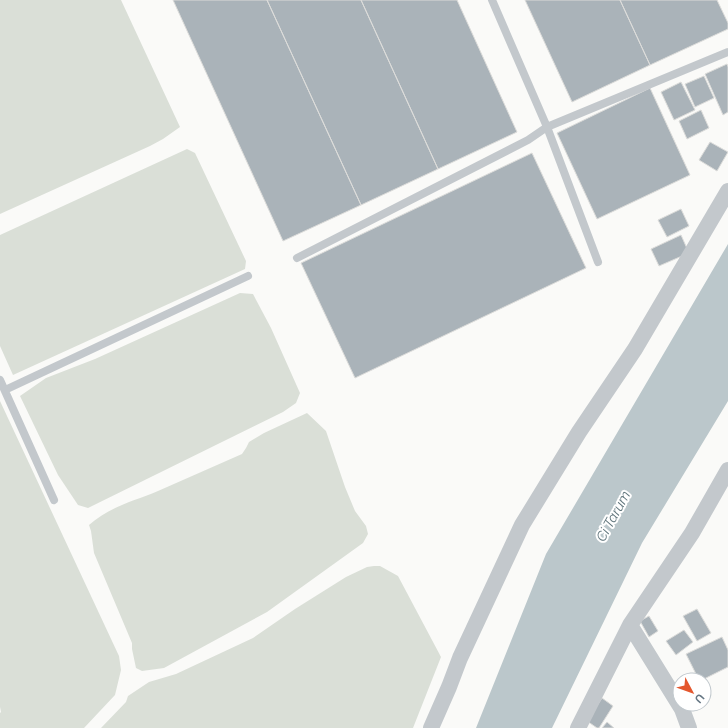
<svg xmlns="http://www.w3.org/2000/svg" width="728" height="728" font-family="Raleway,sans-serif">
<rect width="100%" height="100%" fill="#fafaf8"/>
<path fill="#dadfd7" d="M0,0H121L180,127L163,139L150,146L0,214Z
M187,149L195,153L246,261L245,269L13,375L0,346V235Z
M240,293L253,294L271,328L300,393L296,403L283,412L88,508L78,505L58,475L20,396L46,378L95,359Z
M0,401L119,656L121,670L115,695L84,728H0V713L1,712L0,707Z
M307,413L326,431L345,487L355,511L366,526L368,534L363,543L267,612L164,668L142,671L136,668L132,649V643L94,553L91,531L89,525C109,507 134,501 158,491C186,479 214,466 242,454L246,448L249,442L264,433Z
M374,566H380L398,576L441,657L413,728H101L126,702L128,696L149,682L176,674L253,638L295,609L346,577L367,567Z"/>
<path fill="#bbc7cb" d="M728,244V401L642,543L552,728H476L546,554Z"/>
<path fill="#aab3b9" stroke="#dcdcda" d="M173,0H267L361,205L283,241Z
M267,0H361L438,169L361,205Z
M361,0H457L517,132L438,169Z
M525,0H620L650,65L572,102Z
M620,0H717L728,23V29L650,65Z
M727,64L728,67V112L723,115L705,74Z
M704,76L714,98L695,107L685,84Z
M681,82L695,110L674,120L661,92Z
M650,88L690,175L597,219L557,133Z
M701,110L709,128L687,139L679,121Z
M710,142L728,152L717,171L699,160Z
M532,153L586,268L355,378L301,263Z
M681,209L689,226L667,237L658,220Z
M681,235L689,253L659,266L651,249Z
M697,609L711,633L697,641L683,616Z
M649,616L658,631L649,637L640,621Z
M684,630L693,642L676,655L666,641Z
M722,637L728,650V667L702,680H699L686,654Z
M602,698L613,706L599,728H597L587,721Z
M607,722L614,728H602Z"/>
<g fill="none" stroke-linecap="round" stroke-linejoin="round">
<path stroke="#c3c8cc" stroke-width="8" d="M492,0L547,127L598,262
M297,258L528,140L547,127L728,52
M0,380L54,500
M5,390L248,276"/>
<path stroke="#c3c8cc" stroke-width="16" d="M630,625L682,709L689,728
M431,728L449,687L460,658L522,525L579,432L635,349L728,191
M578,728L630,625L692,533L728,470"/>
</g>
<g text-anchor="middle" stroke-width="4" stroke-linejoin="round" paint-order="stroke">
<g font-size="14" font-style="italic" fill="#60757c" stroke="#fff">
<text transform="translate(613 516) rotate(-61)" y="5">Ci Tarum</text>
</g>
</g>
<g transform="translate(692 692) rotate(131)"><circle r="19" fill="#ffffff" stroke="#c1c8cd"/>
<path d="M0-3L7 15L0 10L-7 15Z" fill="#e4572e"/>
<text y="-6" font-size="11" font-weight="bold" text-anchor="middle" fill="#657683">U</text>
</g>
</svg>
